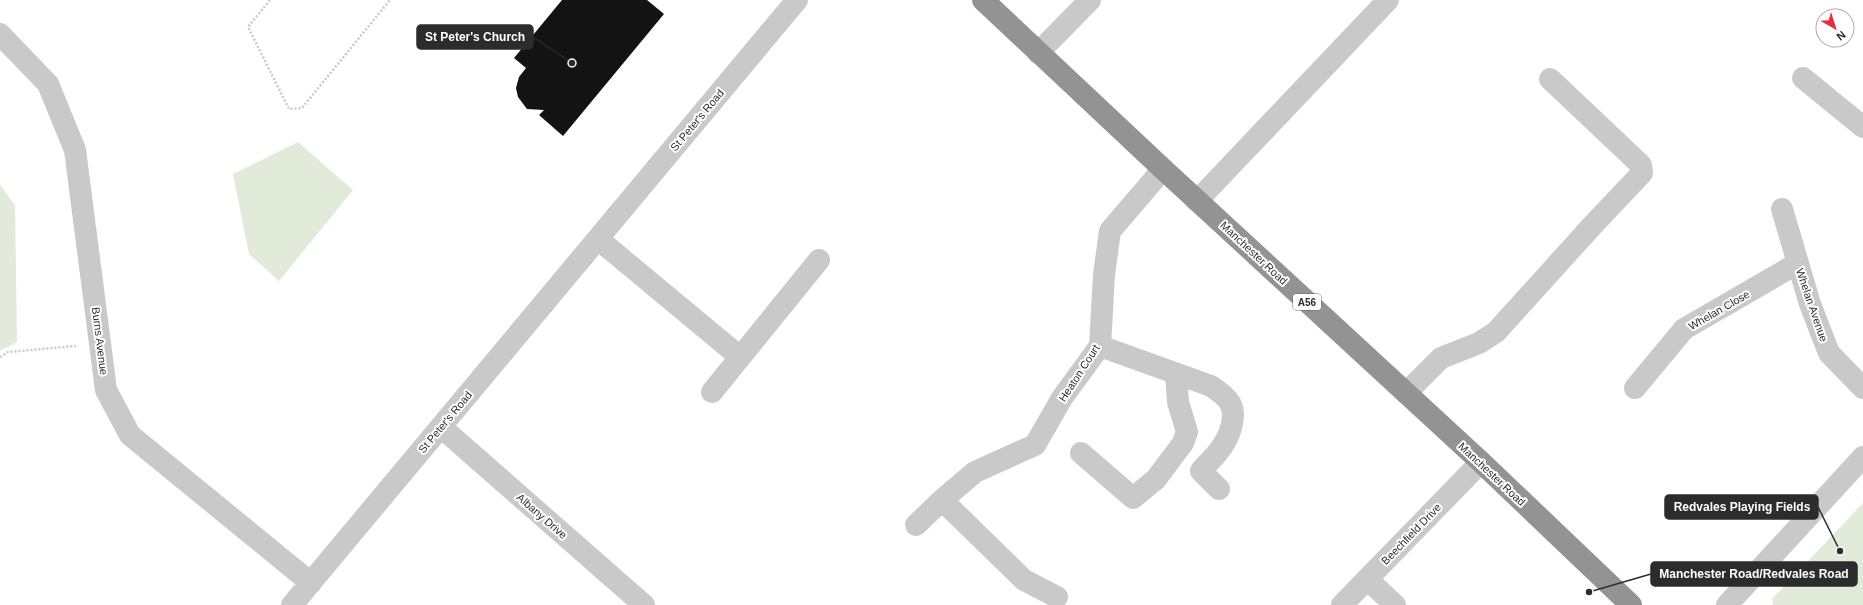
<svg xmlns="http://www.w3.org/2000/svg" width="1863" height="605" font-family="Helvetica,sans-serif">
<rect width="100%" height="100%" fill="#fff"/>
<path fill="#e2ead9" d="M298,142L353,190L279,281L249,254L233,174Z
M0,185L15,205L17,342L0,351Z
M1863,503V605H1773L1772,599Z"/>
<path fill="#131313" d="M562,0H647L664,14L563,136L539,115L544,110L527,109L518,97L516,88L519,77L526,68L514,58Z"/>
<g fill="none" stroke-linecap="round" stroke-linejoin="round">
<path stroke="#c9c9c9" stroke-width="2.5" stroke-dasharray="2 2" stroke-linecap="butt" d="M270,0L248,27L289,109L302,108L390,0
M0,357L8,352L76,346"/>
<path stroke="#c9c9c9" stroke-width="22" d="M0,34L48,84L75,150L106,390L130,435L311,583
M1038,53L1090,0
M1803,78L1863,127
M1197,201L1388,0
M1782,209L1810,304L1829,353L1863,388
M598,239L740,357
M1100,346L1211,386C1218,391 1225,395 1230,403C1238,418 1228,440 1218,452C1213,459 1206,464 1201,471L1219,489
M1635,388L1684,329L1798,263
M712,392L819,260
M1406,393L1441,358L1479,343L1496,332L1591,227L1642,173L1641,165L1550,79
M441,427L644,605
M1081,453L1133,498L1156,479L1183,443L1187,432L1178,402L1176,374
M942,500L1024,580L1057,597
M916,525L942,500L975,472L1035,445L1062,398L1100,346L1104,275L1110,231L1163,169
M1367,579L1395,605
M292,605L797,0
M1342,605L1481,462
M1727,605L1863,457"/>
<path stroke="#939393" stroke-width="22" d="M983,0L1163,169L1481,462L1631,605"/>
</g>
<g text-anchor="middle" stroke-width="4" stroke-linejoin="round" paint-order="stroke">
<rect fill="#fff" stroke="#6b6b6b" stroke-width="1" x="1293" y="294" width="28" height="16" rx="3"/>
<g font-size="10" font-weight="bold" fill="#2c2c2c">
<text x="1307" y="306">A56</text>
</g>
<g font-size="11" fill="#2c2c2c" stroke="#fff">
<text transform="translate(697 120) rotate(-50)" y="4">St Peter's Road</text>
<text transform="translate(1254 253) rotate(43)" y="4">Manchester Road</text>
<text transform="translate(1812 305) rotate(71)" y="4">Whelan Avenue</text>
<text transform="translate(1719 310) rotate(-30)" y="4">Whelan Close</text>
<text transform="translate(100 341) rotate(83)" y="4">Burns Avenue</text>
<text transform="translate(1079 373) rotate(-57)" y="4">Heaton Court</text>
<text transform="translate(445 422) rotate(-50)" y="4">St Peter's Road</text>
<text transform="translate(1492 474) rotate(43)" y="4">Manchester Road</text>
<text transform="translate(542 516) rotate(41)" y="4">Albany Drive</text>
<text transform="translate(1411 534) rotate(-46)" y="4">Beechfield Drive</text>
</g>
</g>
<path fill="none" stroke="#2c2c2c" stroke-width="1.5" d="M572 63L533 37M1840 551L1818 507M1589 592L1651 574"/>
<g fill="#2c2c2c" stroke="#fff" stroke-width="1.5">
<circle cx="572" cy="63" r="4"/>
<circle cx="1840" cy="551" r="4"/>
<circle cx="1589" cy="592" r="4"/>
</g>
<g fill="#2c2c2c" stroke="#2c2c2c" stroke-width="1.5">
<rect x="417" y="25" width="116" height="24" rx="4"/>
<rect x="1665" y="495" width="153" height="24" rx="4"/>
<rect x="1651" y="562" width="206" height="24" rx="4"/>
</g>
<g font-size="12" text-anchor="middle" font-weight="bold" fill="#fff">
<text x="475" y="41">St Peter's Church</text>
<text x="1742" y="511">Redvales Playing Fields</text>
<text x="1754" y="578">Manchester Road/Redvales Road</text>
</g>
<g transform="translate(1835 28) rotate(141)"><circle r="19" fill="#ffffff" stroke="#ababab"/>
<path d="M0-3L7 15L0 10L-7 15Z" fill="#e13039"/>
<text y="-6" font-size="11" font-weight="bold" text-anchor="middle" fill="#2c2c2c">N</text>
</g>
</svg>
